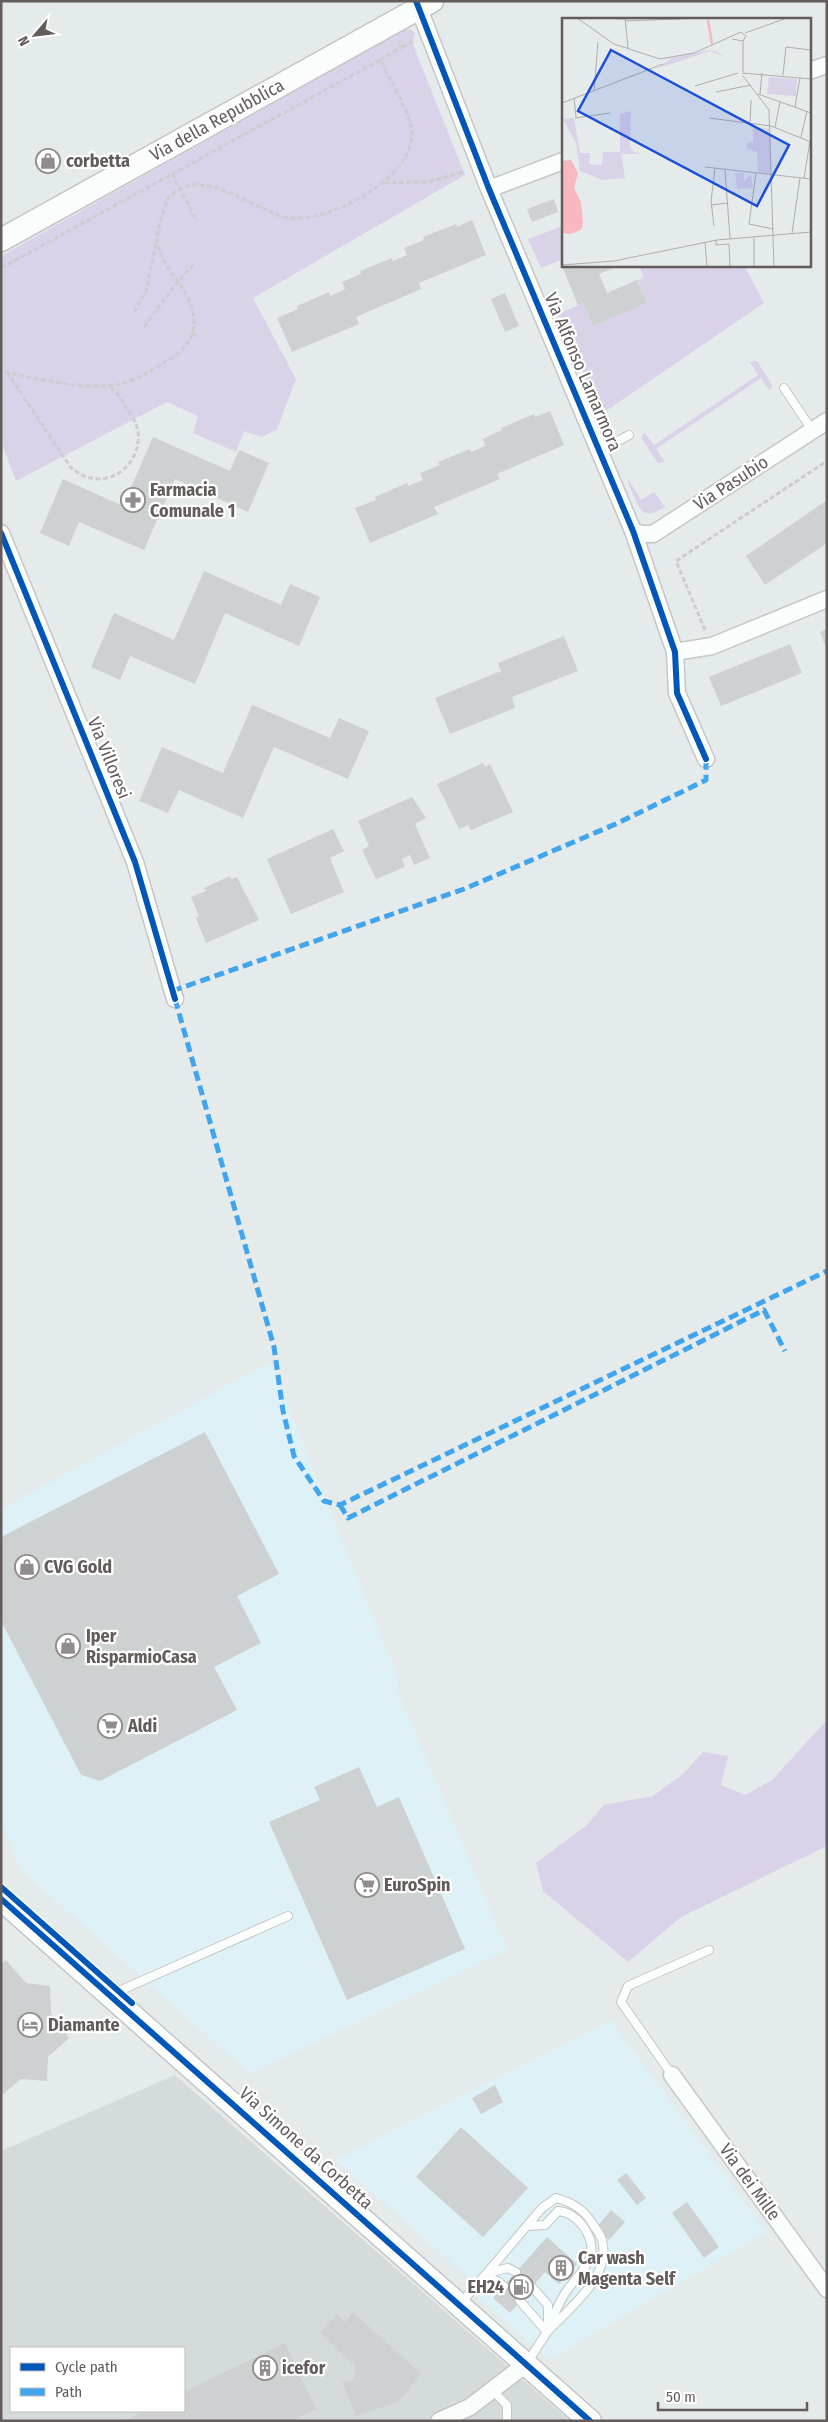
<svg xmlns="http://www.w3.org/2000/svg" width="828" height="2422" font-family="'Fira Sans Condensed',sans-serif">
<rect width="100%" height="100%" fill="#e5eaeb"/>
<path fill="#ddf1f6" d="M270,1362L399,1679L398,1691L508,1950L250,2074L20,1869L1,1820V1509Z
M611,2020L767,2232L549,2360L464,2285L470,2279L335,2160Z"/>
<path fill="#d5dadb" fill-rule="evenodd" d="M175,2075L570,2421H1V2151ZM11,2348H184V2411H11Z"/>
<path fill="#d9d2e9" d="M410,29L415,33L412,42L465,175L253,298L296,379L277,429L262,437L244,431L236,452L193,433L198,416L167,402L16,481L1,441V256L400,32Z
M563,226V259L541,268L528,239Z
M639,265H744L764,303L603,413L600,412L558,314L583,303L593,326L647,303L638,280L644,277Z
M753,361H757L772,385V388L769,390L761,378L656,449L665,462L658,463L642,439V435L645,433L654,445L758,375L750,362Z
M628,479L641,500L654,492L665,507C644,520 641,513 633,494C630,489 628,483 628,479Z
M827,1720V1846L681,1917L628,1962L543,1891L536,1863L587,1825L604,1805L653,1796L683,1774L703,1752L728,1756L721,1785L745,1795L772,1780Z"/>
<path fill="#ced1d2" d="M554,199L558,212L532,222L527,209Z
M472,220L486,255L419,283L421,289L356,317L359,324L292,352L277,318L298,309L297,306L329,292L330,296L345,289L342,282L361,274L360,271L392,258L393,261L407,255L404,248L424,240L423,237L456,224L457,227Z
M563,259V265H621L599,274L607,293L637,280L647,303L593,326L583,303L578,305L560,261Z
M505,293L519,326L505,332L491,299Z
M550,411L564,445L497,474L500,479L434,507L438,514L370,543L355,508L376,500L375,497L407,483L408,486L423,480L420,473L440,465L438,462L470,449L471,452L485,446L483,439L502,430L501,428L534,414L535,417Z
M153,437L230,471L239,450L269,463L248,512L175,479L144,550L79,522L69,546L40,533L63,479L123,506Z
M827,500V543L765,585L746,556Z
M204,571L281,605L290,584L320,597L299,646L225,613L195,684L130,656L120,680L91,667L114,613L174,640Z
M827,629V651L820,632Z
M564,636L578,671L512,697L515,708L450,734L435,698L501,671L498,663Z
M790,644L802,673L721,706L709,677Z
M252,705L330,738L339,718L369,731L348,779L274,747L243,818L179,790L168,813L139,801L162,747L223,773Z
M483,763L485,767L490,764L513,812L471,830L468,825L459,829L437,784Z
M412,797L426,818L415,824L430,858L414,865L410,855L402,859L405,867L376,879L362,850L369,846L358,821Z
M333,829L344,851L330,858L344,892L291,914L267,859Z
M230,876L231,879L237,877L259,920L206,943L196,918L199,916L191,897L206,891L204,888Z
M205,1432L279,1574L237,1596L261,1643L214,1667L237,1710L100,1781L81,1775L1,1621V1537Z
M359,1767L377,1807L399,1797L465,1949L347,2000L269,1822L320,1800L314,1787Z
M6,1960L26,1983L50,1986L51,2013L69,2038L48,2057L47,2081L21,2079L1,2096V1964Z
M495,2085L503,2102L481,2114L472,2098Z
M461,2127L528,2188L483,2237L416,2177Z
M626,2173L646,2198L637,2205L617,2180Z
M687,2202L719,2247L704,2258L672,2213Z
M611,2210L625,2222L609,2240L596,2228Z
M547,2237L577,2264L559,2284L545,2272L510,2313L493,2298Z
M353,2312L421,2374L398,2402L356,2416L342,2382L354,2380L356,2367L320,2333L337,2314L345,2322Z
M285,2343L316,2409L292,2421H124L145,2411H184V2392Z"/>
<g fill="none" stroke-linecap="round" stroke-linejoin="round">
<defs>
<path id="lane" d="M784,388L812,430
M600,451L629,435
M115,1996L119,1991L288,1916
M672,2075L621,2002L628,1986L709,1950
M527,2226L545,2225L558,2211C569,2212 576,2217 583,2226C603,2255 584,2267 568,2289C559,2301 554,2315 549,2327
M487,2273L508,2268L516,2272
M486,2274L542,2208L556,2198C571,2202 584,2209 592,2223C595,2228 601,2235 602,2240C612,2277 569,2308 547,2332
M532,2287L548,2305V2322
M520,2301L547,2332L527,2363
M461,2303L486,2274L504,2286
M493,2391L507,2405V2421"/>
<path id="street" d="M416,1L489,189L633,531L675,652L677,693L706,759
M809,71L827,65
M489,189L563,161
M633,531L642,534H653L827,421
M1,533L135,862L175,999
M675,652L712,646L827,599
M672,2075L827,2289
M439,2421L470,2407L526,2364"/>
<path id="secondary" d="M1,240L432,1
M1,1899L590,2421"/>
</defs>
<use href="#lane" stroke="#c6c6c6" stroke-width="10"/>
<use href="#street" stroke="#c6c6c6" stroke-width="19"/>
<use href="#secondary" stroke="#c6c6c6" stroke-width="25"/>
<path stroke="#d0cbd1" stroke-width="3" stroke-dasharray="5 2.5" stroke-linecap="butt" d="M402,47L413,41
M380,60L402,47L400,41
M172,174L197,221
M384,183L427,182L464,172
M1,268L380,60C388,76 412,116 412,133C413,179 328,223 288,218C281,217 273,213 267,210C245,201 216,182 192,185C183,186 175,192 168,197C165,208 156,231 157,241C161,270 193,289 194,320C195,339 182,352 167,361C149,372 129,385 108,386C74,388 39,379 6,372L1,369
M134,312L146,292L156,243
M144,327L178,281L196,262
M192,333L199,337
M7,372L71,468C75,470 79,474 84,476C114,488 142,461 138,431C137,423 130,414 126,407C121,399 117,392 109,386
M705,630L676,561L827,461"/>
<use href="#lane" stroke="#fbfcfc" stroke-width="8"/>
<use href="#street" stroke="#fbfcfc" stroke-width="16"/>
<use href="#secondary" stroke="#fbfcfc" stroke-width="22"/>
<path stroke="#41a5ed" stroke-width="5" stroke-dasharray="10 5" stroke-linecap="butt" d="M172,991L464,889L618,823L706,780V759
M175,999L274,1347L283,1411L294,1456L324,1501L340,1505L827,1271
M340,1505L348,1518L764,1310L785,1351"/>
<defs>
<path id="cycleway" d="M416,1L489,189L633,531L675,652L677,693L706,759
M1,533L135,862L175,999
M1,1887L132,2003
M1,1899L590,2421"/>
</defs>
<use href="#cycleway" stroke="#fff" stroke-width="9"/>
<use href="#cycleway" stroke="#0057b8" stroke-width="6"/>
</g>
<defs>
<symbol id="shop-ring" viewBox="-11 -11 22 22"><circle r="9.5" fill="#fff" stroke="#918d8d" stroke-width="1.5"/><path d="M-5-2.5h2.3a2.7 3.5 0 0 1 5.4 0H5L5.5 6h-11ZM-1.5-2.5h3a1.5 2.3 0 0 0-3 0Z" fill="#918d8d"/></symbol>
<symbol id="pharmacy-ring" viewBox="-11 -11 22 22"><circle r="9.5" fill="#fff" stroke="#918d8d" stroke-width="1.5"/><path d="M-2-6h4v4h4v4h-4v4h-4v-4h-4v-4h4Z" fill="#918d8d"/></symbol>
<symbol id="supermarket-ring" viewBox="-11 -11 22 22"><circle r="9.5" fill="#fff" stroke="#918d8d" stroke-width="1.5"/><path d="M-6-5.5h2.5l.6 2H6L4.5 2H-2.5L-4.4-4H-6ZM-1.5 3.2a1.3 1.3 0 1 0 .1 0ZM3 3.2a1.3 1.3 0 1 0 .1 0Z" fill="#918d8d"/></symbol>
<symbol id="hotel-ring" viewBox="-11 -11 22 22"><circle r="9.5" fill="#fff" stroke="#918d8d" stroke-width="1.5"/><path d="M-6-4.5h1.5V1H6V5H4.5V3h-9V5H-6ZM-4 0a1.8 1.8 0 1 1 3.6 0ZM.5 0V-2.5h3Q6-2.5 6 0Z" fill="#918d8d"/></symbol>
<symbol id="building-ring" viewBox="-11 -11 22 22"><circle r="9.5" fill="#fff" stroke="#918d8d" stroke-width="1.5"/><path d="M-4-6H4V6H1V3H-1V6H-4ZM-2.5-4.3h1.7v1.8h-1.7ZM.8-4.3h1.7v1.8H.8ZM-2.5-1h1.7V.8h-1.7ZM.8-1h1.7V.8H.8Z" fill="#918d8d"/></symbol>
<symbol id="fuel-ring" viewBox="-11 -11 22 22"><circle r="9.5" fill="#fff" stroke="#918d8d" stroke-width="1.5"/><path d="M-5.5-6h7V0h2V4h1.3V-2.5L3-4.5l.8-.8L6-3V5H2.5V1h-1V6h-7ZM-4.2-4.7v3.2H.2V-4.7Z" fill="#918d8d"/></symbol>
</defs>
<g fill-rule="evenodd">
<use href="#shop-ring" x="34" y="147" width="28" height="28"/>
<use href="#pharmacy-ring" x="119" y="486" width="28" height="28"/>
<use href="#shop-ring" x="13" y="1553" width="28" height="28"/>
<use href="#shop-ring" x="54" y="1632" width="28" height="28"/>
<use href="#supermarket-ring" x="96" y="1712" width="28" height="28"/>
<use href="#supermarket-ring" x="353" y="1871" width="28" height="28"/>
<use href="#hotel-ring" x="16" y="2011" width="28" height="28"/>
<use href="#building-ring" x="547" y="2254" width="28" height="28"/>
<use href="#fuel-ring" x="507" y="2273" width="28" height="28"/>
<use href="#building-ring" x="251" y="2354" width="28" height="28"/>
</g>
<g text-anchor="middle" stroke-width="4.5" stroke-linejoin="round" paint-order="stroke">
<g font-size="18" fill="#645b5b" stroke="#fff">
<text transform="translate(217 120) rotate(-29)" y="6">Via della Repubblica</text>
<text transform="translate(583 372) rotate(67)" y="6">Via Alfonso Lamarmora</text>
<text transform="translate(731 483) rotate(-33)" y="6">Via Pasubio</text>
<text transform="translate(109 758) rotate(68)" y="6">Via Villoresi</text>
<text transform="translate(306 2148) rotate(42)" y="6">Via Simone da Corbetta</text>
<text transform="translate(750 2182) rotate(54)" y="6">Via dei Mille</text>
</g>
<g font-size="18" font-weight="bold" fill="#645b5b" stroke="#fff" text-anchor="start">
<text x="66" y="167">corbetta</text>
<text x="150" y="496">Farmacia<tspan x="150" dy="21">Comunale 1</tspan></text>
<text x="44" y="1573">CVG Gold</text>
<text x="86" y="1642">Iper<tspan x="86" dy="21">RisparmioCasa</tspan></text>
<text x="128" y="1732">Aldi</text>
<text x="384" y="1891">EuroSpin</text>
<text x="48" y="2031">Diamante</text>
<text x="578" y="2264">Car wash<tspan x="578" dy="21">Magenta Self</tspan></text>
<text x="504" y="2293" text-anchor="end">EH24</text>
<text x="282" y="2374">icefor</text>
</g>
</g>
<g transform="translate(562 18)">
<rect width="249" height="249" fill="#e5eaeb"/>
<path d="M148,32L155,34L163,39L148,33L94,51L110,40ZM207,59L235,61L234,78L205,76ZM69,93L68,127L70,133L79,136H59L63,160L41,162L18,153L14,125L1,101L12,100L18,135H28L27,146L40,147L41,134H58V96ZM191,109L208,111L209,156L196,154L195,134L185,130V126L191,123ZM173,155H182V163L189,156L191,170L175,171Z" fill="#d9d2e9"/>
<path d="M9,142L16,155L12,170L19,184L21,206L19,212L8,216L0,215V143Z" fill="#f7b8c0"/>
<path fill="none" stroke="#f7b8c0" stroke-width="2.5" d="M146,2L150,26"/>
<path fill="none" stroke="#adadad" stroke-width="1" d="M15,0L52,26L98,41L132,35L179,14L184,18M32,0L63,1M63,0L66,30M63,3L141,0M183,15L225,0M170,21L181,23L184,18M181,54V23M180,55L249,61M221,57L224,29L249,32M181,58L207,92L212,249M133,68L176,55M32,73L36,24M154,74L189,67M196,76L249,95M198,76L200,55M12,80L14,99M0,85L101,46M233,89L238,59M13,100L48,95M147,100L209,108L249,124M188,106L189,82M213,109L218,84M239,119L245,93M143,149L249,161M163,152L168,220M194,155L187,206L211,211M242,160L248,123M149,187L165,185M152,208L149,183L153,151M230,215L238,160M192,219V249M154,222V227L167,226L168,249M143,224L145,249M0,247L52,243L155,222L249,214"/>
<path fill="#1d4ed8" fill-opacity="0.15" stroke="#1d4ed8" stroke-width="2.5" d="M49,32L227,127L195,188L16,93Z"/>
<rect width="249" height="249" fill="none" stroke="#645b5b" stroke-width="2.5"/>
</g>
<rect width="828" height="2422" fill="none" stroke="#645b5b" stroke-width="5"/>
<rect x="10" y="2347" width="175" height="65" fill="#ffffff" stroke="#c1bdbd"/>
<rect x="20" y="2363" width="25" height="8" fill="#0057b8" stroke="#c1bdbd"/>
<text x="55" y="2372" font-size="15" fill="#645b5b">Cycle path</text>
<rect x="20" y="2388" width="25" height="8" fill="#41a5ed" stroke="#c1bdbd"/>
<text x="55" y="2397" font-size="15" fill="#645b5b">Path</text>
<g transform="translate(35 35) rotate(242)" stroke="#ffffff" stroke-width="4" paint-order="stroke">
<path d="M0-4L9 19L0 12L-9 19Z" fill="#645b5b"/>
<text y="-8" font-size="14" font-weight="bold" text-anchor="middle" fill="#645b5b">N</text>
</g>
<path d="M658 2402v8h149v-8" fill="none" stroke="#645b5b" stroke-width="2.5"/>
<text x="666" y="2402" font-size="15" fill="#645b5b" stroke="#ffffff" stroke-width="4" paint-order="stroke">50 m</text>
</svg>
